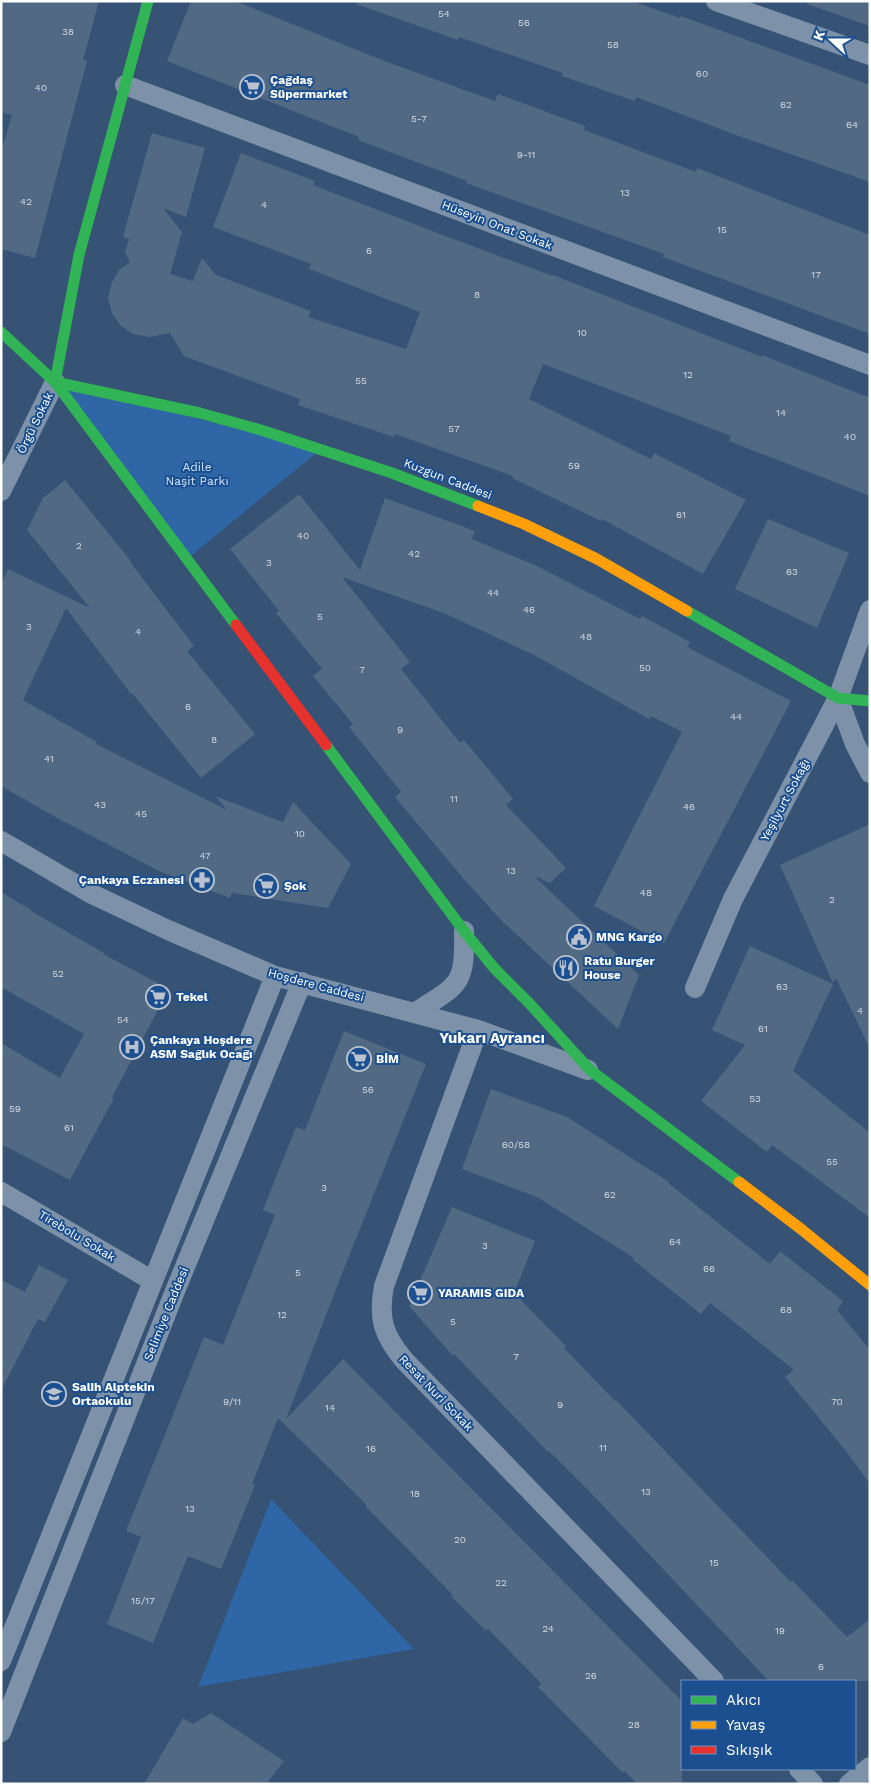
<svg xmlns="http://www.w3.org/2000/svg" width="871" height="1785" font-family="'Work Sans',sans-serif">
<rect width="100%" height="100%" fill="#365274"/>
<path fill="#2f66a5" d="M55,382L320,450L187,559Z
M271,1499L414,1649L198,1687Z"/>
<path fill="#526984" d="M1,1H99L83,60L87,61L35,258L1,249V153L12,115L1,112Z
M191,1H235L387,62L495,101L498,94L585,126L584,130L696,172L697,168L870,235V334L663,257L664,254L466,183L467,181L358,140L359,137L167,61Z
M357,1H632L680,18L681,16L870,85V182L736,135L636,97L635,101L562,76L563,73L459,37L458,40L356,4Z
M808,1H870V26L807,4Z
M152,133L205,148L186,217L163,208L182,232L170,274L193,281L202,258L216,275L311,311L308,317L406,349L420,312L309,269L311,264L213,227L241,153L315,181L313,185L448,237L553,276V275L762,357V355L870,398V496L729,441L731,436L543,364L529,399L651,459L654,453L746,500L703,574L602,519L601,521L512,478L513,476L395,434L394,437L298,405L300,399L184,356L170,333L150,337L133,334L120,325L112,313L108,298L112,282L119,270L130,262L125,252L129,239L123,237Z
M65,480L131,561L130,562L194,646L187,651L255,734L201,778L132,693L131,694L66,608L23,700L97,742L96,744L227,810L215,796L283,822L293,802L351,864L328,908L232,893L230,898L159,871L59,819L1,786V584L8,569L90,608L27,530L43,498Z
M299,494L360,570L385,498L475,531L472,539L537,566L640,619L642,616L690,642L687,647L791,701L664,943L594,906L682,732L651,716L649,719L534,655L446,614L342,577L410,662L401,669L460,743L464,740L513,799L506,805L566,868L550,883L537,877L536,878L639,975L618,1029L500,919L463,878L395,797L401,792L349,727L353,724L313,676L322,669L276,613L279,611L230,549Z
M768,519L849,553L817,628L735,589Z
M870,824V1049L836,978L833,983L780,865Z
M1,892L31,910V911L104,953L103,954L169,989L112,1097L114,1098L70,1180L1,1144V1043L60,1078L84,1034L1,987Z
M750,946L833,984L793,1071L870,1133V1218L772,1145L767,1152L701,1101L745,1045L712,1030Z
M344,1031L426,1064L345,1266L286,1419L343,1359L682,1701V1784H637L625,1771L623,1773L538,1687L541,1683L488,1629L486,1631L451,1596L453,1595L365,1506L367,1505L278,1418L252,1484L255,1485L221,1569L188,1556L153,1643L107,1624L141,1537L126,1531L160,1447L204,1337L223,1345L275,1215L263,1210L296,1127L305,1130Z
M491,1089L567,1117L669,1182L668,1183L770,1264L780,1251L843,1301L837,1310L870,1350V1484L846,1451L785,1377L794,1370L710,1303L701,1314L633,1260L634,1258L537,1197L462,1169Z
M452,1207L535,1241L514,1293L566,1346L564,1348L615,1401L616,1400L791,1582L792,1580L847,1637L870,1619V1681H769L591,1493L549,1451L548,1452L454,1354L453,1356L409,1306Z
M39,1265L68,1280L45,1322L38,1319L1,1390V1280L25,1292Z
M211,1713L284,1761L266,1784H144L183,1718L193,1724Z"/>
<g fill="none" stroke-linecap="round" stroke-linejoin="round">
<path stroke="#7d92a8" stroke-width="20" d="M716,1L870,55
M125,85L870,365
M1,491L55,382
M838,698L855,744L870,773
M1,841L92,894L168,930L275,976L478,1030L588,1070
M695,988L733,899L838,698L870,610
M416,1012C460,984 465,985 464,931
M478,1030L384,1286C378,1318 383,1335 404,1360L714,1681
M1,1192L153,1281
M1,1661L275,976
M1,1732L175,1291L302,982
M799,1769L813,1784
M849,1784L870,1767"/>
<path stroke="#30b455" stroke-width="11" d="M148,1L79,255L55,382L236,625
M1,332L55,382L200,413L261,430L392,473L478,506
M687,611L838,698L870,701
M326,745L464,931L494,968L530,1004L590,1070L739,1182"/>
<path stroke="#ff9f0a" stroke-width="11" d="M478,506L524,524L597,559L687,611
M739,1182L801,1229L870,1285"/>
<path stroke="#e5322d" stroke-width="11" d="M236,625L326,745"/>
</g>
<defs>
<symbol id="supermarket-ring" viewBox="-11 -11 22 22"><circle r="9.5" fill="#1b4f8f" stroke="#b9c2ce" stroke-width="1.5"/><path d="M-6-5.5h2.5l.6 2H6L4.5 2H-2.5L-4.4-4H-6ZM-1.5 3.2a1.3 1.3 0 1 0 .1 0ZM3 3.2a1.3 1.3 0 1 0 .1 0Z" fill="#b9c2ce"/></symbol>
<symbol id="pharmacy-ring" viewBox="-11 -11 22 22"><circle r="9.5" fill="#1b4f8f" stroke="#b9c2ce" stroke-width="1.5"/><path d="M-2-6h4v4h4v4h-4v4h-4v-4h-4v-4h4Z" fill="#b9c2ce"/></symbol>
<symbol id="civic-ring" viewBox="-11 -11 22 22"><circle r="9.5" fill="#1b4f8f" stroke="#b9c2ce" stroke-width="1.5"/><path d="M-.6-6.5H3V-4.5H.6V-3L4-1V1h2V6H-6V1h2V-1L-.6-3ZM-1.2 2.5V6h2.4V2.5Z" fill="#b9c2ce"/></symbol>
<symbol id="restaurant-ring" viewBox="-11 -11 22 22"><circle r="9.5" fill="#1b4f8f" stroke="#b9c2ce" stroke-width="1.5"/><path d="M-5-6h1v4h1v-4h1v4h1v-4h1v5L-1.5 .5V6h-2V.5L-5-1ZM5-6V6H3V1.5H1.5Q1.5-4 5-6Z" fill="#b9c2ce"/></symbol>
<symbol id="hospital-ring" viewBox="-11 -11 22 22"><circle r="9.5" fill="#1b4f8f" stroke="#b9c2ce" stroke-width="1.5"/><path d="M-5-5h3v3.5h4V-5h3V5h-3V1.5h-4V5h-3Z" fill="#b9c2ce"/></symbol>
<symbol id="school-ring" viewBox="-11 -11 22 22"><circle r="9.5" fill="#1b4f8f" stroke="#b9c2ce" stroke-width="1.5"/><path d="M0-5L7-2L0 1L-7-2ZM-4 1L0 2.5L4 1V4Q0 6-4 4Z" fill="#b9c2ce"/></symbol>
</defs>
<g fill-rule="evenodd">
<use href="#supermarket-ring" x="238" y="73" width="28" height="28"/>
<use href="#pharmacy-ring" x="188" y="866" width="28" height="28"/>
<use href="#supermarket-ring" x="252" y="872" width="28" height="28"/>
<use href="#civic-ring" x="565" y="923" width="28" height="28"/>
<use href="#restaurant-ring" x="552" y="954" width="28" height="28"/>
<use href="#supermarket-ring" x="144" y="983" width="28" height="28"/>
<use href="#hospital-ring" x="118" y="1033" width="28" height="28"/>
<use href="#supermarket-ring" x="345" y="1045" width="28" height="28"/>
<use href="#supermarket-ring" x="406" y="1279" width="28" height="28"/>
<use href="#school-ring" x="40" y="1380" width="28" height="28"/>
</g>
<g text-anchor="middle" stroke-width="4" stroke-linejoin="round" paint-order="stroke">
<g font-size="10" fill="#d4dae0">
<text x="444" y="17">54</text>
<text x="524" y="26">56</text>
<text x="68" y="35">38</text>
<text x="613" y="48">58</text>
<text x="702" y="77">60</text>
<text x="41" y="91">40</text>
<text x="786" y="108">62</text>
<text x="419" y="122">5-7</text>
<text x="852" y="128">64</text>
<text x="526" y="158">9-11</text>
<text x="625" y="196">13</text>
<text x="26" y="205">42</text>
<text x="264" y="208">4</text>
<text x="722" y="233">15</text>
<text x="369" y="254">6</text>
<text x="816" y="278">17</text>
<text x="477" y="298">8</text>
<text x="582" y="336">10</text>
<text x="688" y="378">12</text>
<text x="361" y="384">55</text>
<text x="781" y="416">14</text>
<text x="454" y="432">57</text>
<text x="850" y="440">40</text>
<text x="574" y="469">59</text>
<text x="681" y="518">61</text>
<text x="303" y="539">40</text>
<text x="79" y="549">2</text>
<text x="414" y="557">42</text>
<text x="269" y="566">3</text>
<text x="792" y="575">63</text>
<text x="493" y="596">44</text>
<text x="529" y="613">46</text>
<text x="320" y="620">5</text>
<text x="29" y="630">3</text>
<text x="138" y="635">4</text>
<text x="586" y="640">48</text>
<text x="645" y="671">50</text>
<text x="362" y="673">7</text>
<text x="188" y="710">6</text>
<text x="736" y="720">44</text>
<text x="400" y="733">9</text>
<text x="214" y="743">8</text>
<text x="49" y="762">41</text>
<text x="454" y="802">11</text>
<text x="100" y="808">43</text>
<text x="689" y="810">46</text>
<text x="141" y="817">45</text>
<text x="300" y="837">10</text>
<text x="205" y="859">47</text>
<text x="511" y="874">13</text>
<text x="646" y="896">48</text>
<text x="832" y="903">2</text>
<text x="58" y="977">52</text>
<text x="782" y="990">63</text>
<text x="860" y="1014">4</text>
<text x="123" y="1023">54</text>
<text x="763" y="1032">61</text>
<text x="368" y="1093">56</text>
<text x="755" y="1102">53</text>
<text x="15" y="1112">59</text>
<text x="69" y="1131">61</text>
<text x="516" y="1148">60/58</text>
<text x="832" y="1165">55</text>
<text x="324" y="1191">3</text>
<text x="610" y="1198">62</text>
<text x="675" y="1245">64</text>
<text x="485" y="1249">3</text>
<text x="709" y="1272">66</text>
<text x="298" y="1276">5</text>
<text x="786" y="1313">68</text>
<text x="282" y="1318">12</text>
<text x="453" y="1325">5</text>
<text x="516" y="1360">7</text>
<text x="232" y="1405">9/11</text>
<text x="837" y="1405">70</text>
<text x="560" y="1408">9</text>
<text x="330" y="1411">14</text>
<text x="603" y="1451">11</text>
<text x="371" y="1452">16</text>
<text x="646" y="1495">13</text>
<text x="415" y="1497">18</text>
<text x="190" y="1512">13</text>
<text x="460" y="1543">20</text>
<text x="714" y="1566">15</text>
<text x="501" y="1586">22</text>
<text x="143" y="1604">15/17</text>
<text x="548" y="1632">24</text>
<text x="780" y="1634">19</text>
<text x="821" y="1670">6</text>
<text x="591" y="1679">26</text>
<text x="634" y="1728">28</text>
</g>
<g font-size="12" font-weight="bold" fill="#fff" stroke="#1b4f8f" text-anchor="start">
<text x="270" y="84">Çağdaş<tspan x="270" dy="14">Süpermarket</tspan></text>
<text x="184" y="884" text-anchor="end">Çankaya Eczanesi</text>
<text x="284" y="890">Şok</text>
<text x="596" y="941">MNG Kargo</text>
<text x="584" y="965">Ratu Burger<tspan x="584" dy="14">House</tspan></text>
<text x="176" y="1001">Tekel</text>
<text x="150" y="1044">Çankaya Hoşdere<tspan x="150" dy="14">ASM Sağlık Ocağı</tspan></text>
<text x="376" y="1063">BİM</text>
<text x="438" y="1297">YARAMIS GIDA</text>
<text x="72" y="1391">Salih Alptekin<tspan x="72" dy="14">Ortaokulu</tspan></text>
</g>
<g font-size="12" fill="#fff" stroke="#1b4f8f">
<text transform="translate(497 225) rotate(21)" y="4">Hüseyin Onat Sokak</text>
<text transform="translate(35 423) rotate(-64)" y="4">Örgü Sokak</text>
<text transform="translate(448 479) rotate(21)" y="4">Kuzgun Caddesi</text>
<text transform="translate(785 800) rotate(-62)" y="4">Yeşilyurt Sokağı</text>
<text transform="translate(316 985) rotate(15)" y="4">Hoşdere Caddesi</text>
<text transform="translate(77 1236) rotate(31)" y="4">Tirebolu Sokak</text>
<text transform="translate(166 1314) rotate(-68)" y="4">Selimiye Caddesi</text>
<text transform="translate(436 1393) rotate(46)" y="4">Resat Nuri Sokak</text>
</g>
<g font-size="12" fill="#cfe3fa" stroke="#1b4f8f">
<text x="197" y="471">Adile<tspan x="197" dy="14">Naşit Parkı</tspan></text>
</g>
<g font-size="15" font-weight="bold" fill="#fff" stroke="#1b4f8f">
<text x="492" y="1043">Yukarı Ayrancı</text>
</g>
</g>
<rect width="871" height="1785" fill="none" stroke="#ffffff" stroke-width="5"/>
<rect x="681" y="1680" width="175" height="90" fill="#1b4f8f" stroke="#7695bc"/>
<rect x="691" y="1696" width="25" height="8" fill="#30b455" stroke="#7695bc"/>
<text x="726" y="1705" font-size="15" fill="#ffffff">Akıcı</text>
<rect x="691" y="1721" width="25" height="8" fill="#ff9f0a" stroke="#7695bc"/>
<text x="726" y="1730" font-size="15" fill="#ffffff">Yavaş</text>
<rect x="691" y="1746" width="25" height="8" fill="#e5322d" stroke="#7695bc"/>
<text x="726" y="1755" font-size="15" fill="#ffffff">Sıkışık</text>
<g transform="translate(831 40) rotate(291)" stroke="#1b4f8f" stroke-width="4" paint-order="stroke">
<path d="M0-4L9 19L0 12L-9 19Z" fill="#ffffff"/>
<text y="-8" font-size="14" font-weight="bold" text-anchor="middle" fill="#ffffff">K</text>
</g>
</svg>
